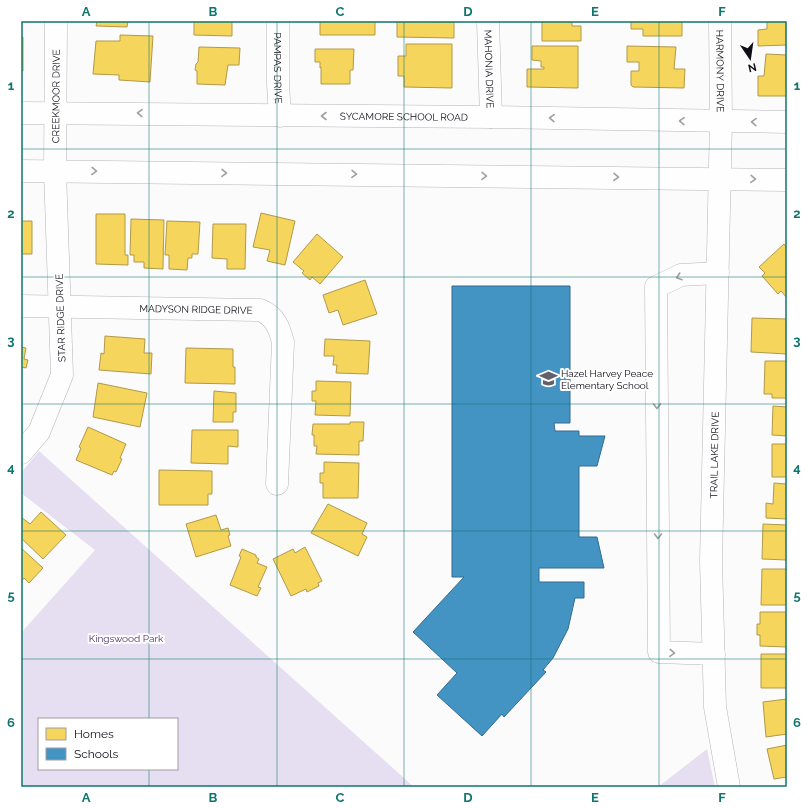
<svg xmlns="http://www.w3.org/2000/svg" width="808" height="808" font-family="Raleway,sans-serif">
<rect width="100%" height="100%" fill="#fbfbfb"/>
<path fill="#e6def1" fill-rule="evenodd" d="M39,451L414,787H21V633L95,550L21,493V473ZM39,719H177V769H39Z
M707,749L715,787H658Z"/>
<path fill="#f6d55c" stroke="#b19948" d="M97,21H128L127,27L96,26Z
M194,21H232V36L194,35Z
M320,21H375V35H320Z
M397,21L454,22V38L397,37Z
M542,21H572V26H581V41H542Z
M631,21H682V36H643V29H631Z
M767,21H787V45L758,46V30L767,29Z
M120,35L153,36L150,82L119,80V75L93,74L96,41H120Z
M21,37H23V71H21Z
M406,44H452V88L404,87V76H398V56H406Z
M532,46H578V88L527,87V69H544V67H541V61L532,60Z
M627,46L676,47L674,69H685L684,88L633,87L631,85V71H639V62H627Z
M199,47L240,48L239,65H228L225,85L197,84V71L195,70L196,64L198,62Z
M315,49H354L353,70H350V84H321V67L320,68V62H315Z
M766,54L787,55V96H758V76H764Z
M261,213L295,221L285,265L267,261L270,250L253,247Z
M96,214H125V255H128V265L96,264Z
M131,219L164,220L163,269L144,268V262H134V255H130Z
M21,221H32V254H21Z
M167,221L200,222L198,254H192V258H188L187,270L169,269V255H165Z
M213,224H246L245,269H227V259L212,258Z
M317,234L343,257L320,284L312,277L310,280L302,273L304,271L293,262Z
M784,244L787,248V298L781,291L778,294L762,276L765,273L759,267Z
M365,280L377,314L343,325L338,310L329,313L323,295Z
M752,318L787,319V354L751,352Z
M105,336L145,339L144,353H152L151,374L99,370L101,353L104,354Z
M325,339L370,341L368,374L336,373L337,365H333L334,356H324Z
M21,347L26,348L24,359L28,360L26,368L22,367L21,373Z
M186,348L233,349V367H235V384L185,383Z
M765,361H787V398H772V394H764Z
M316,381L351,382L350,416L315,415L316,401H312V391H316Z
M98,383L147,393L140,427L93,417Z
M214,391L236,393V412H233V422H213Z
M773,406L787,407V436L772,435Z
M350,422H364L363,441H359V455L316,454L317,446H314V435H312L313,424H350Z
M88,427L126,444L120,458L122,459L116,472L114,471L112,475L76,460L81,448L79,447Z
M192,430H238V447L228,446V464L191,463Z
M772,444H787V477H772Z
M324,462L359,463L358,498H323V483H320V473H324Z
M159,470L212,471V494H208V505H159Z
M774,483L787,484V519L766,518V503L773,504Z
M328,504L367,523L362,534L367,537L358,556L311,533Z
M41,512L66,535L43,559L21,538V517L30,524Z
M216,515L221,530L228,528L230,535L228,536L231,546L196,557L186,524Z
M763,524L787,525V560L762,559Z
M305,547L322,581L318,583L319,586L307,592L306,589L291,596L273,559L293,549L295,553Z
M21,548L43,568L29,583L24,578L21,582Z
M242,549L256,555V557L259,559L257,563L267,567L258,587L261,588L257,596L230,585L241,557L239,556Z
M762,569H787V605H761Z
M760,612H787V647L760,646V635H757V624H760Z
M761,654H787V688H761Z
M787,699V734L766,737L763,702Z
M787,745V777L774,779L767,749Z"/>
<path fill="#4393c3" stroke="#346b90" d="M452,286H570V423H554L555,431H579V436H605L597,466H579V537H597L604,568H539V582H584V598H575L568,629L553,658L543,670L546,672L504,717L502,714L482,736L437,695L457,673L413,632L464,577H452Z"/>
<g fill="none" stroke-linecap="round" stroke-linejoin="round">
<defs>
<g id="minor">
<path id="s1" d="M278,21V84L280,116"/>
<path id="s2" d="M488,21L491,117"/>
<path id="s3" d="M720,21L721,121L711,561L715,707L729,787"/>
<path id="s4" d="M21,306L260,310C275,316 279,327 283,342L277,484"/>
<path id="s5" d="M21,453L39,432L62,375L55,171L56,21"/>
<path d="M714,654L659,652L656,287L681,275L718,273"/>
</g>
<g id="major">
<path id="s6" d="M21,113L491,117L787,122"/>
<path d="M21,171L787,180"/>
</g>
</defs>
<use href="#minor" stroke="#b6b4ba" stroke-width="23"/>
<use href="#major" stroke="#b6b4ba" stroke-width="23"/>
<use href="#minor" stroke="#fefefe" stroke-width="22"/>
<use href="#major" stroke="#fefefe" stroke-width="22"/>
</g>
<defs><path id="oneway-chevron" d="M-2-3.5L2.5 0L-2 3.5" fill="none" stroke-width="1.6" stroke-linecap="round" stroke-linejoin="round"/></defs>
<g stroke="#9f9ea2">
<use href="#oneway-chevron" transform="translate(140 113) rotate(-179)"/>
<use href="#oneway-chevron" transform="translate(324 116) rotate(-180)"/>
<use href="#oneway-chevron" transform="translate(552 118) rotate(-179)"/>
<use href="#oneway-chevron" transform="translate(682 121) rotate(-179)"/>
<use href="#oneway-chevron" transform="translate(754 122) rotate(-179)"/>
<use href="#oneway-chevron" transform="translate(94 171) rotate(1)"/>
<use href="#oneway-chevron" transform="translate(224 173) rotate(1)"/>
<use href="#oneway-chevron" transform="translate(354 174) rotate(1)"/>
<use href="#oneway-chevron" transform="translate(484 176) rotate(1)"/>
<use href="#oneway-chevron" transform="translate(616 177) rotate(1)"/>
<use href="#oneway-chevron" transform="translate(753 179) rotate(2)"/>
<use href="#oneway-chevron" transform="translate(679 277) rotate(161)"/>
<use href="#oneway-chevron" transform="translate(657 406) rotate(90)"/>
<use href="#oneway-chevron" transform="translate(658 536) rotate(90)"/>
<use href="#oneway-chevron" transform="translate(672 653) rotate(3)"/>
</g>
<path fill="none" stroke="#0f766e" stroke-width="1" stroke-opacity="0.55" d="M149,21V719M277,21V787M404,21V787M531,21V787M659,21V787M21,149H787M21,277H787M21,404H787M21,531H787M21,659H787M149,769V787"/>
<defs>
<symbol id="school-bare" viewBox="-9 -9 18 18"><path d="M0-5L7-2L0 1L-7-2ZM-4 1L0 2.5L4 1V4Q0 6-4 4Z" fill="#636067" stroke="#fff" stroke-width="2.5" paint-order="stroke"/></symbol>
</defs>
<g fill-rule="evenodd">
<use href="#school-bare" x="536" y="366" width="25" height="25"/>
</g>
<g text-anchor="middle" stroke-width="4" stroke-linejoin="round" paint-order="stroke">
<g font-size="10" fill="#110d18" stroke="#fff">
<text dy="4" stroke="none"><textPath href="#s1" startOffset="47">PAMPAS DRIVE</textPath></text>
<text dy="4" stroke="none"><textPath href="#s2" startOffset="48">MAHONIA DRIVE</textPath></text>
<text dy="4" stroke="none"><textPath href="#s3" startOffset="50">HARMONY DRIVE</textPath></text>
<text dy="4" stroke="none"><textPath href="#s5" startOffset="368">CREEKMOOR DRIVE</textPath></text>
<text dy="4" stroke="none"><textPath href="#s6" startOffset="383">SYCAMORE SCHOOL ROAD</textPath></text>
<text dy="4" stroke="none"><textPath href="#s4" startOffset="175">MADYSON RIDGE DRIVE</textPath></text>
<text transform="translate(60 318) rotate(-92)" y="4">STAR RIDGE DRIVE</text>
<text transform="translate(714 455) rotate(-89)" y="4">TRAIL LAKE DRIVE</text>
</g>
<g font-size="10" fill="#110d18" stroke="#fff" text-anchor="start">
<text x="561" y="377">Hazel Harvey Peace<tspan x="561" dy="12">Elementary School</tspan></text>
</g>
<g font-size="10" fill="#4d2f6e" stroke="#fff">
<text x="126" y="642">Kingswood Park</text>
</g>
</g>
<rect width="808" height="808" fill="none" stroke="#ffffff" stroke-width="44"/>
<rect x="38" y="718" width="140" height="52" fill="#ffffff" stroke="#a09ea3"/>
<rect x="46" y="728" width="20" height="12" fill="#f6d55c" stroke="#a09ea3"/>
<text x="74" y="738" font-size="12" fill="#110d18">Homes</text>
<rect x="46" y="748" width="20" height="12" fill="#4393c3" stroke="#a09ea3"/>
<text x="74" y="758" font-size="12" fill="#110d18">Schools</text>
<g transform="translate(750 58) rotate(167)" stroke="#ffffff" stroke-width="3" paint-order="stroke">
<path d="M0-3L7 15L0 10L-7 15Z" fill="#110d18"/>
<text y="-6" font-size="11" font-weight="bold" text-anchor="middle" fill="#110d18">N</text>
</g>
<rect x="22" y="22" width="764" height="764" fill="none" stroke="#0f766e" stroke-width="1.5"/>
<g font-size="13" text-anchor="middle" font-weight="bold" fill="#0f766e">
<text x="86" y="16">A</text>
<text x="213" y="16">B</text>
<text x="340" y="16">C</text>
<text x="468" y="16">D</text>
<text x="595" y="16">E</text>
<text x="722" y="16">F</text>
<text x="11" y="90">1</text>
<text x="797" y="90">1</text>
<text x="11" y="218">2</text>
<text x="797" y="218">2</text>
<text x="11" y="345">3</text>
<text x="797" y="345">3</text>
<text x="11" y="472">4</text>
<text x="797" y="472">4</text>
<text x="11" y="600">5</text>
<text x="797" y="600">5</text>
<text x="11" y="727">6</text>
<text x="797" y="727">6</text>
<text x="86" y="802">A</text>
<text x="213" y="802">B</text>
<text x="340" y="802">C</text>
<text x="468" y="802">D</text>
<text x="595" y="802">E</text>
<text x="722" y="802">F</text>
</g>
</svg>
